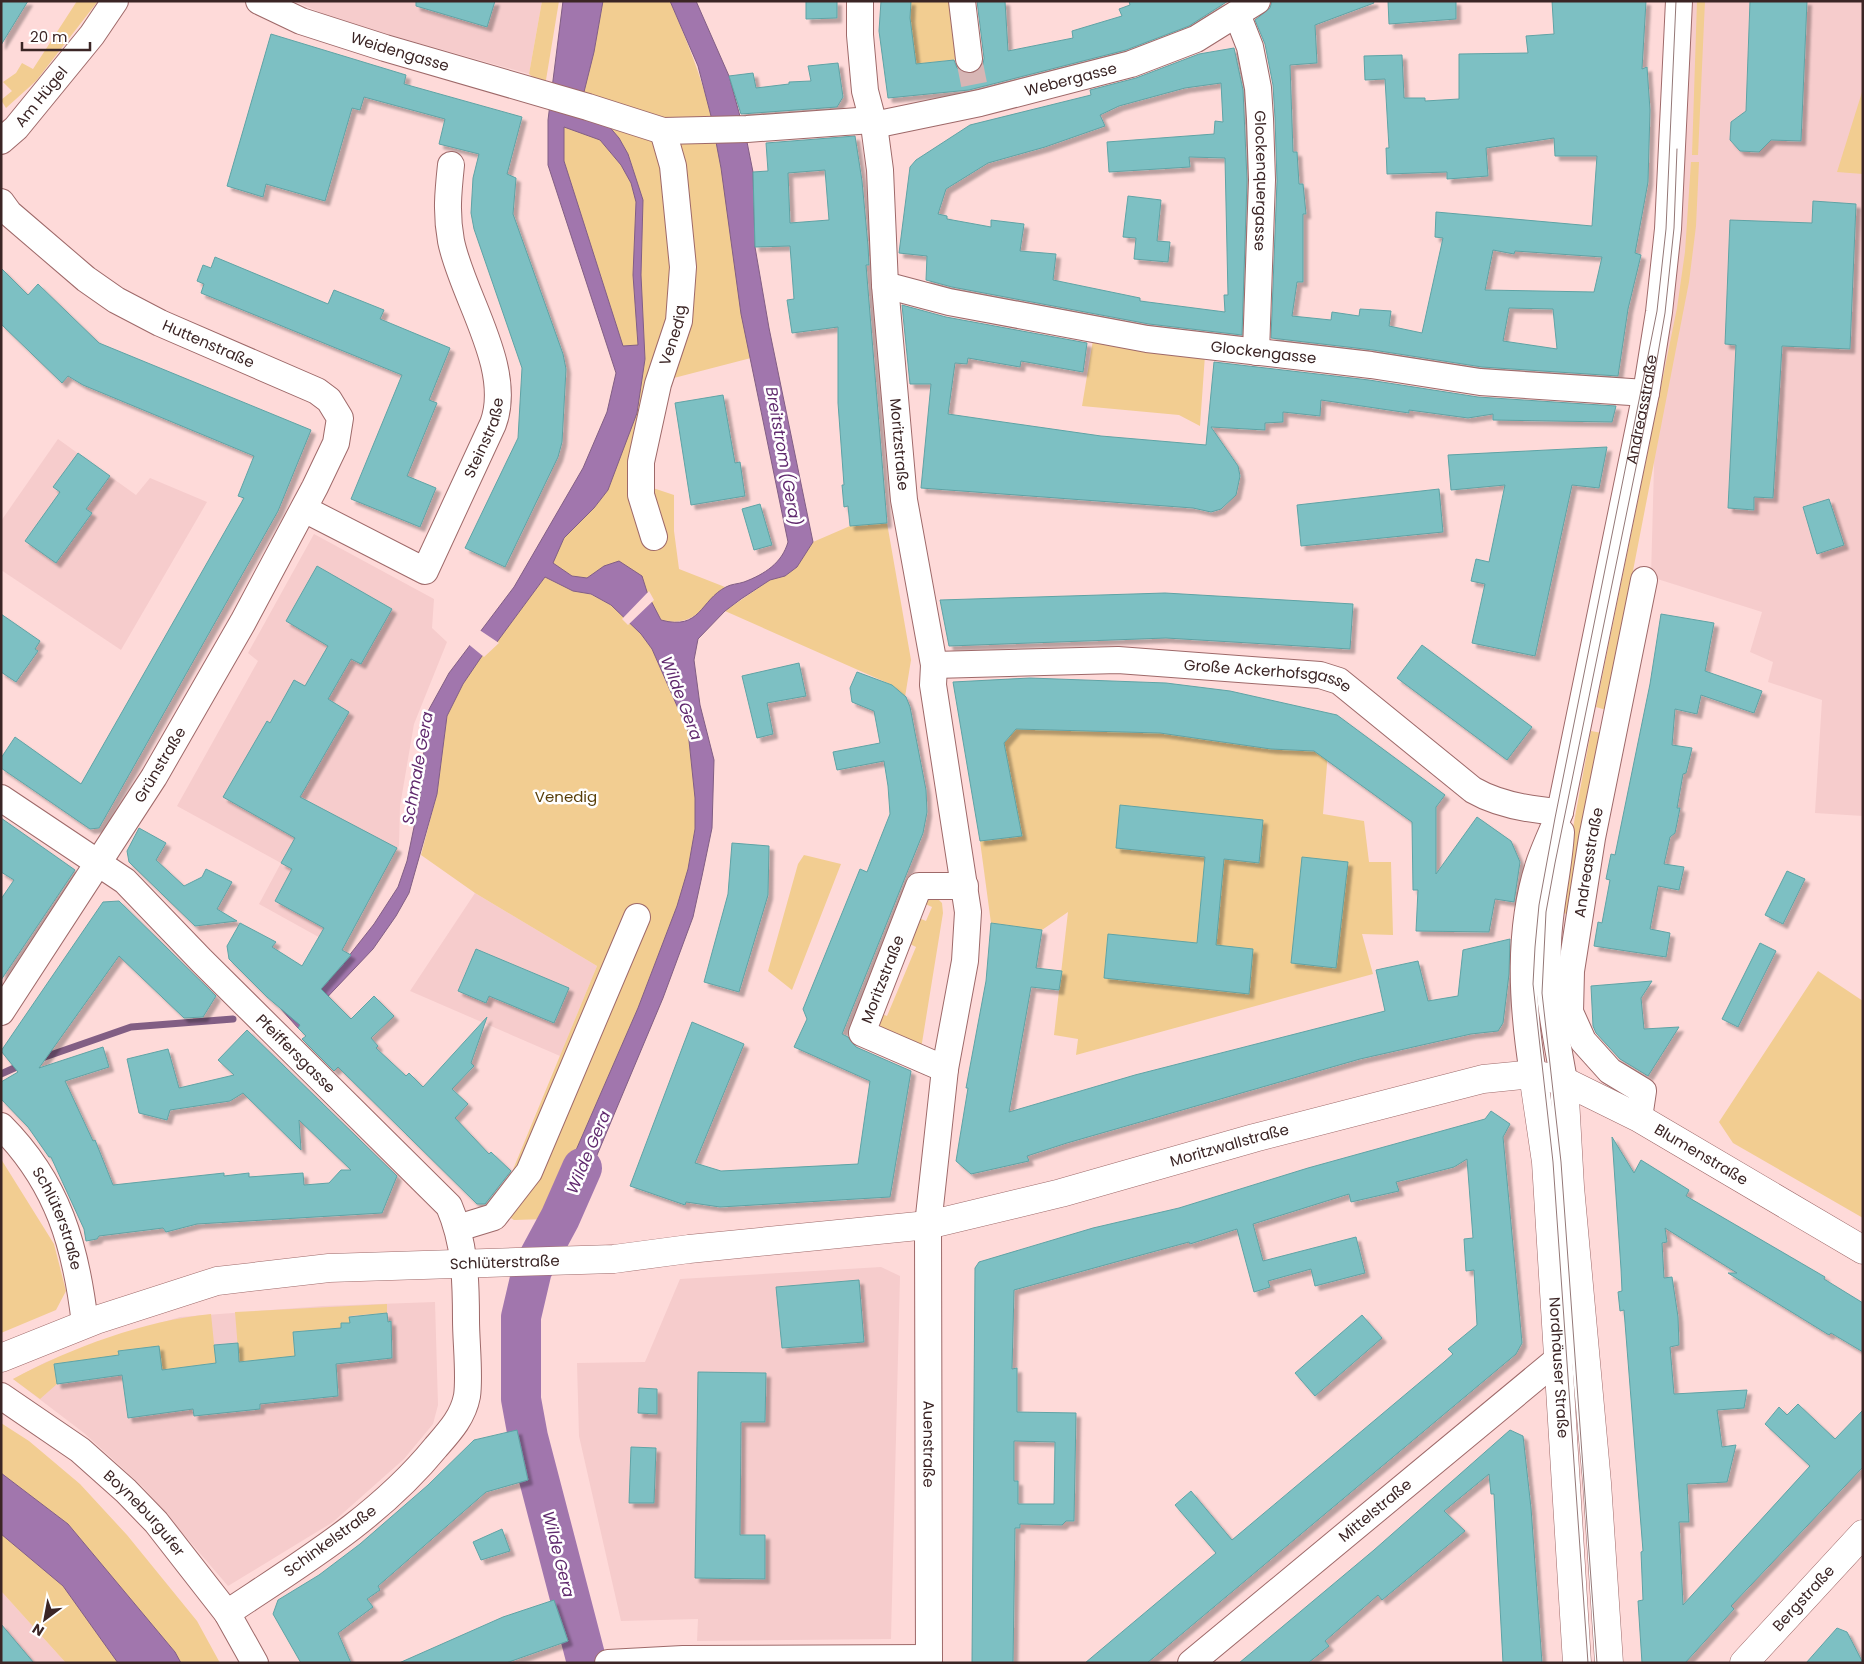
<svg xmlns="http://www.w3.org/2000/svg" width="1864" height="1664" font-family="Poppins,sans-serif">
<defs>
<filter id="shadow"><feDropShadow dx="4.5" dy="4.5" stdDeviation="1" flood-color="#0004"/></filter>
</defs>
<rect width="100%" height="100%" fill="#fedad9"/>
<path fill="#f6cccc" d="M293,1H542L529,74L341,21Z
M1675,1H1863V816L1815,813L1822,700L1768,682L1773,662L1750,652L1762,612L1651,577L1658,318Z
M58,439L136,495L150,478L207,502L121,650L1,570V521Z
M314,534L434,599L432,628L447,642L414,724L400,806L399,846L342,950L259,904L281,863L177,806L258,661L248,653Z
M475,893L597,966L560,1056L410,991Z
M881,1267L900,1276L891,1639L697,1641L698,1619L621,1621L579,1436L577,1363L645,1362L680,1279Z
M435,1302L438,1405L433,1424L404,1459L333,1522L228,1586L143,1487L84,1433L13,1379L46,1362L104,1340L180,1317L323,1306Z
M1,1591L66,1663H1Z"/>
<path fill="#f2cd91" d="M77,1H98L36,81L6,108L1,100L12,91L3,82L16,73L22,63L33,69Z
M542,1H559L545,86L529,74Z
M603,1H670C686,39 701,75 711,115C730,195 732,278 751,358L670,379L653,466V488L674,495V531L679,569L725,587C705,606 693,628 661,620L648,595L604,566L587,578L572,576L553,563L564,538L594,508L608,490L641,384L645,359L641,275L643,200L628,154L619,138L583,96L594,52Z
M911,1H951L961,59L916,64L910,18Z
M1697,1H1705L1698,155H1692Z
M1863,89V174L1837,172Z
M564,126L600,140L621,165L631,183L636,202L633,275L638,345L623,346L564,161Z
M1691,162H1699L1696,226L1689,282L1606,710L1596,707L1677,308L1685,252Z
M1094,334L1205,355L1200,426L1179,415L1082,406Z
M887,523L911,660L905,697L892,685L725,611L770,580L785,576L797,567L813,542L850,526Z
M545,577L573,591L590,594L611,605L641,634L652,649L688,731L695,798V829L688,869L677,906L638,1008L546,1219L514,1220L488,1204L515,1175L512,1172L597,966L475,893L421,855L437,794L447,716L463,684L482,656L497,642Z
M1016,729L1160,733L1271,749L1328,752L1323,814L1364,821L1369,862H1391L1393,935L1362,934L1373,974L1076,1055L1078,1039L1054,1035L1068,912L1042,930L991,923L980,841L1022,836L1004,743Z
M1591,731L1602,733L1568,914L1561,913L1572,833Z
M804,855L841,864L792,990L768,971L798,864Z
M936,897L942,903L943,913L921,1049L877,1033L875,1011L887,1016L916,947L904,941L914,916L926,921L932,907L919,901Z
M1818,971L1863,1001V1218L1733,1143L1719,1122Z
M1,1159L54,1244L66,1291L56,1310L1,1333Z
M387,1304V1313L349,1316L350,1323H341V1328L293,1332L295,1356L239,1362L235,1312Z
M211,1314L216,1363L162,1370L159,1346L118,1351L119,1357L54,1364L57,1384L40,1399L13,1379C73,1347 143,1321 211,1314Z
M1,1423L29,1441L80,1484L127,1535L197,1621L220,1663H181L175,1652L68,1524L1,1473Z
M1,1534L63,1586L118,1663H66L1,1591Z"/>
<path fill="#a176ad" stroke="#825e84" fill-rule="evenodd" d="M563,1H603L594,52L583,96L619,138L628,154L643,200L641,275L645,359L637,413L608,490L594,508L564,538L553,563L572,576L587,578L604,566L619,561L642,576L648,595L661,620C701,631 700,600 726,587C731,584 738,584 744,582C765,574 782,563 788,542L741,314L721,168L711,116L698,66L670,1H696L729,76L747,142L753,172L755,247L769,328L813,542L797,567L785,576L770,580L741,599L725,611L698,639L694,660L700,705L714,760L712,828L702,876L693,917L663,998L571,1217L546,1219L638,1008L677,906L688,869L695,829V798L688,731L652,649L641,634L611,605L591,594L573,591L545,577L497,642L482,656L463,684L447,716L437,794L409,893L396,916L373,949L298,1028L281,1009L333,976L374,924L398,887L407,861L420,798L427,713L449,673L514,587L583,468L607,412L616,373L548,165V120ZM564,127L600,140L621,165L631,183L636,202L633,275L638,345L623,346L564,161Z
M1,1473L68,1524L175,1652L181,1663H118L63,1586L1,1534Z"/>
<path fill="#fedad9" d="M649,591L654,600L628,625L622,619Z
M478,629L499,643L484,657L467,643Z"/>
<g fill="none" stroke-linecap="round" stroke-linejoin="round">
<path stroke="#825e84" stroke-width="7" d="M39,1059L131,1027L233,1019
M1,1074L21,1065"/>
<path stroke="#a176ad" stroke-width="40" d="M582,1168L560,1218L532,1270L521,1317V1399L528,1437L587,1663"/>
</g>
<path fill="#7dc0c3" stroke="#5fa3a5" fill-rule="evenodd" filter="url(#shadow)" d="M1,1H28L1,45Z
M416,1H495L487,27L416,6Z
M806,1H837V18L806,19Z
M881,1H911L910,18L916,64L954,60L957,68L963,73L970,74L978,71L983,65L984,58L977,1H1005L1008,51L1073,38L1072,31L1122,16L1119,9L1130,5L1129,1H1228L1189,26L1126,50L969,90L888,98L879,31Z
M1272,1H1373L1374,3L1315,25L1317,63L1290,65L1293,152H1297L1299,184H1303L1306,214H1303V282H1297L1292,316L1331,320L1332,312L1359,316L1360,309L1391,311L1389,326L1422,333L1443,238L1435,237L1436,212L1592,226L1597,156H1555L1554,138L1486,148L1488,176L1447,179V172L1387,174L1386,148H1389L1385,79L1365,80L1364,56L1402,55L1404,98H1425V101L1459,99V54L1528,53L1526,36L1554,34L1552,1H1646L1642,69L1647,67L1650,110L1648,182L1635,253L1641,255L1628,309L1618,376L1482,367L1373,350L1271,338L1277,181L1275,118L1273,85L1265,44L1255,20L1270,8ZM1493,250L1514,254L1515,251L1602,257L1594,292L1485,290ZM1509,308L1553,309L1557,349L1503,341Z
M1388,1H1456V19L1389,24Z
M1750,1H1807L1801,141L1771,140L1759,152L1740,151L1730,140L1731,122L1746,111Z
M271,34L406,75L404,84L522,117L507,174L516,178L513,214L563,354L566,369L562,442L558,457L505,567L465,548L518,438L522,368L474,229L471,213L473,178L479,154L439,144L445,119L364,97L360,110L352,108L325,201L266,184L263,197L227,186Z
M1234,48L1243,90L1247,180L1242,335L1149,324L952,287L926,280L927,256L899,253L910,167L916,160L970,125L1091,95L1090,90L1136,78L1199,54ZM1221,83L1223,122L1215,121L1214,134L1107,142L1109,172L1190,167L1189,157L1225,158L1228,295H1224L1225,312L1140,301V298L1053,280L1056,254L1020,251L1024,224L991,220V227L947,219V216L938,214L946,189L988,163L1045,147L1105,126L1100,115L1119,106L1185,88Z
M838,63L843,97L837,107L741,114L729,76L753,73L756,88L789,84V82L811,81L808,66Z
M855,136L862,181L868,246L869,265H866L887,523L850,526L848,506L844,507L842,485H844L838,403V327L792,333L787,300L794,299L790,246L755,247L753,172L768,171L766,143ZM825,170L829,220L790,223L788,173Z
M1128,196L1161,200L1157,241L1170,242L1168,262L1134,259L1136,238L1123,237Z
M1813,201L1856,204L1850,349L1782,346L1773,498L1754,497V510L1728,508L1736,345L1725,344L1730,220L1812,223Z
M215,257L328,304L334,290L384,310L380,319L450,348L429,400L437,403L407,476L436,488L420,527L351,499L402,375L201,293L204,284L197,281L203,265L211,268Z
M1,268L28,295L38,284L99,343L311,430L278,511L99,828L90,829L1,768V758L15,737L81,784L244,498L238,496L254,456L83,385L68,376L62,383L1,324Z
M902,305L946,317L1087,343L1083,372L1021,361L1020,367L968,358L967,364L955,363L948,414L996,421L1101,436L1206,445L1214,362L1369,380L1478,397L1616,406L1612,422L1493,420V414L1468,418L1409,410V413L1321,400L1320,416L1283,412V422L1265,423V430L1211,427L1238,466L1240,476L1236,495L1221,509L1211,512L1193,508L921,488L931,384H910Z
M723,395L735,463L740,462L745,496L691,505L675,403Z
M1607,447L1599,488L1572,485L1535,656L1472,643L1485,584L1471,581L1476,559L1489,562L1505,485L1451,490L1448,455Z
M78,453L110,476L86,509L92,513L56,563L25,541L60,492L53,487Z
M1439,489L1443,532L1301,546L1297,505Z
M1829,499L1844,545L1817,554L1803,507Z
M760,504L772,545L754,550L742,509Z
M317,566L392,609L361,664L351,659L328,699L349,712L300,797L397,848L342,950L351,955L321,989L351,1019L374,996L394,1016L371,1038L378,1046L376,1048L406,1076L409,1073L423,1087L487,1017L471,1063L474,1066L452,1089L468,1104L455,1118L489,1154L491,1152L511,1171L485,1204H477L338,1067L334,1071L302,1039L306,1036L298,1028L300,1025L267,997L229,959L227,946L240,923L276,942L272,947L302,966L324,928L275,901L292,869L281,863L295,838L223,797L267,721L270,723L294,680L305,686L328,646L286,621Z
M1165,593L1353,604L1350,649L1166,638L949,646L940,600Z
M1,614L40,641L35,649L38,651L16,682L1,672Z
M1661,614L1714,623L1705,671L1762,691L1754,713L1701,695L1697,714L1675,709L1672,745L1692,748L1686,773L1683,774L1677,808H1680L1675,833L1670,837L1664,864L1684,867L1679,890L1658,886L1650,929L1670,933L1666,957L1594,946L1598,922L1602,923L1610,880L1606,879L1611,854L1615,855L1650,684Z
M1422,645L1532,727L1507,760L1397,678Z
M799,663L806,696L767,703L773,734L757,738L742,676Z
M857,672L892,685L906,697L910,707L926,790L927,812L923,833L842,1034L848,1037L856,1047L911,1071L890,1197L720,1207L686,1202L685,1205L630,1186L692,1022L744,1044L695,1163L721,1171L858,1164L870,1081L794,1047L807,1019L803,1009L860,869L867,872L890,814L888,786L884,761L837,770L833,752L880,743L874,711L852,702L850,688Z
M1030,678L1166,683L1230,691L1337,715L1445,795L1436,807V874L1477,817L1511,841L1520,862L1514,902L1495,899L1489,932L1416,931L1418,890H1413L1412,822L1314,751L1271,749L1160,733L1016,729L1004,743L1022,836L980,841L953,682Z
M1120,805L1263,820L1259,863L1224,859L1216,945L1253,949L1249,994L1104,978L1108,934L1197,943L1205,857L1116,848Z
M1,818L75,870L1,980V899L14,880L1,872Z
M139,828L166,843L156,860L184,886L202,877L206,869L232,882L217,909L237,921L195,926L129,862L127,851Z
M732,843L769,846L768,895L739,992L704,982L728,894Z
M1302,857L1348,862L1336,968L1291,963Z
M1787,871L1805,879L1783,924L1765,915Z
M119,901L216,996L203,1017L184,1018L119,956L39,1068L103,1047L109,1067L65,1081L93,1141L95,1140L113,1185L224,1173V1176L249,1173V1177L303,1173L304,1185L329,1183L341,1170H351L299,1120L301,1150L243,1093L230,1101L170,1110L167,1120L139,1113L127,1059L168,1049L179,1088L234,1075L218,1060L247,1030L397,1176L382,1213L197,1224L166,1232L163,1228L99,1236L97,1239L86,1241L84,1229L51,1157H49L28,1127L1,1099V1082L18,1072L1,1051L103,902Z
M991,923L1042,930L1036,968L1062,971L1059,990L1031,987L1009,1112L1135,1075L1385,1011L1376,970L1418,961L1428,1001L1458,996L1463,950L1510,939L1509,974L1503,1023L1498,1031L1471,1034L1360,1059L1067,1143L1027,1156L1029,1161L971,1174L956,1161L968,1088H966L986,981Z
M1760,943L1776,951L1738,1027L1722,1019Z
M476,949L569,988L554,1023L489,996L486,1003L458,991Z
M1652,981L1641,998L1644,1029L1679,1027L1648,1076L1620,1059L1596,1033L1593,1026L1591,986Z
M1491,1111L1510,1124L1503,1137L1522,1343L1516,1354L1147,1663H1085L1216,1553L1175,1505L1191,1491L1232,1540L1444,1362L1453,1354L1448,1349L1477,1325L1474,1270L1466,1271L1464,1239L1473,1238L1467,1159L1454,1167L1396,1182L1399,1191L1351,1202L1349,1194L1253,1224L1263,1261L1356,1237L1365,1273L1315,1286L1311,1269L1268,1281L1270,1287L1254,1292L1237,1229L1190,1244L1189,1242L1134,1257L1014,1290L1012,1369L1017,1368V1412L1076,1413L1074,1521H1066L1062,1525L1020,1524V1528H1015L1013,1663H972L975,1268L979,1262L1093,1228L1179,1208L1308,1168L1485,1119ZM1014,1441L1055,1442L1054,1504H1018V1481H1014Z
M1612,1137L1634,1173L1641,1160L1689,1190L1686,1196L1825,1277L1824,1279L1863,1303V1352L1831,1333L1829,1335L1728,1273H1737L1665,1228L1667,1242L1662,1243L1664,1278L1672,1277L1678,1317L1679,1345L1670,1347L1674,1394L1747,1390L1744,1408L1717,1410L1722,1447L1736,1445L1727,1482L1687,1484L1689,1522H1679L1683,1605L1810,1466L1765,1424L1779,1407L1787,1415L1798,1404L1835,1439L1863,1410V1467L1731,1606L1734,1609L1685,1663H1642L1638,1601L1643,1600L1641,1552L1643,1551L1624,1310L1620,1311L1618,1292L1622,1291L1621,1269Z
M859,1280L864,1342L782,1348L776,1287Z
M387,1313L388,1322L391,1321L392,1358L336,1364L338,1396L260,1404V1409L194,1416L193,1409L128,1418L122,1375L57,1384L54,1364L119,1355L118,1351L159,1346L162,1370L216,1363L214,1345L238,1343L239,1362L295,1356L293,1332L341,1328V1323H350L349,1317Z
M1362,1315L1382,1338L1315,1396L1295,1373Z
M698,1372L766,1373L765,1422H741L740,1535H765V1579L695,1578Z
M639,1388L657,1389V1414L638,1413Z
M517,1430L528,1480L486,1492L378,1586L380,1590L367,1599L373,1607L338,1633L351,1663H301L273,1614L278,1600L319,1575L360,1544L428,1485L474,1440Z
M1510,1430L1523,1436L1531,1508L1542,1663H1503L1494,1494H1491L1489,1474L1444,1511L1465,1531L1382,1600L1378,1595L1325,1641L1329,1646L1308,1663H1239L1374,1550Z
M631,1447L656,1448L654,1503H629Z
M502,1529L510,1551L481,1560L473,1542Z
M554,1600L568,1641L506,1663H399L503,1617Z
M1,1624L34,1663H1Z
M1837,1628L1847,1632L1863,1663H1806Z"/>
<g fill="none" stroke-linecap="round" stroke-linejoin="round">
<path stroke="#d7b6b5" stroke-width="26" stroke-dasharray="26 13" stroke-linecap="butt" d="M969,59L975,89"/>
<defs>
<g id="minor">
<path id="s1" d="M259,1L301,21L385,48L588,107L663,131L747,129L872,120"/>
<path id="s2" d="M860,1V35L865,91L874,125L880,170L885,285L904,500L934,665L933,685L968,912L965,961L945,1069L928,1225L929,1663"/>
<path d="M962,1L969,59"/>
<path id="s3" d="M1237,14L1250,47L1258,88L1260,119L1262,180L1256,352"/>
<path id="s4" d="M874,125L980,103L1131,64L1196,39L1257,1"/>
<path id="s5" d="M1,141L16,128L92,35L115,1"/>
<path id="s6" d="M1,202L9,213L86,279L116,300L160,323L317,391L329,400L340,418L336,443L315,487L243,622L154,777L1,1012"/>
<path id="s7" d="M885,285L949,302L1147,339L1371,365L1480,382L1646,393"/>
<path id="s8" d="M304,509L425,571L493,424C514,368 462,296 451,241C446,214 448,193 451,165"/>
<path id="s9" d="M654,537L641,495V462L658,384L679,321L683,267L673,166L663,131"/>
<path id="s10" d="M934,665L1118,660L1320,675L1339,681L1473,790C1499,805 1530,810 1560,812"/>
<path id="s11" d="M1,798L125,881L201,960L449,1206C465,1243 466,1280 466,1320C466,1342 470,1376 467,1396C463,1417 450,1431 436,1447C379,1517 302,1563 227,1613"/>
<path d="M1561,832C1559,870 1549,906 1548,943C1546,990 1556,1035 1564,1081"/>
<path id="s12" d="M945,1069L862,1033L919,886H965"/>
<path id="s13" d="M1533,1074C1522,1005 1517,929 1540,861C1546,844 1554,828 1560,812L1646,393L1659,312L1668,229L1679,1"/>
<path id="s14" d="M1639,1118L1643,1091L1610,1071L1583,1041L1570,1012L1571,971L1592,838L1644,580"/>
<path id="s15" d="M1,1126C58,1183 76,1246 85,1324"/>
<path d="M458,1228L494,1217L529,1172L637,917"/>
<path id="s16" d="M1,1396L80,1450L126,1491L156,1522L227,1613L255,1663"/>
<path d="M608,1663L683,1659L929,1658"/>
<path id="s17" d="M1191,1663L1558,1359"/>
</g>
<g id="major">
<path id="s18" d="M1533,1074L1546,1162L1577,1663"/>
<path d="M1564,1081L1570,1187L1597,1483L1609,1663"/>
<path id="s19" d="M1,1358L96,1320L217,1281L329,1268L614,1259L689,1249L928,1225L1061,1193L1254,1138L1483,1079L1533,1074L1564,1081L1639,1118L1863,1250"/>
<path id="s20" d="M1744,1663L1863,1534"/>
</g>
</defs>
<use href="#minor" stroke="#9e6969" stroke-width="28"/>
<use href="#major" stroke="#9e6969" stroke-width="29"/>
<use href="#minor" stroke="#fff" stroke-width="26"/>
<use href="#major" stroke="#fff" stroke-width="28"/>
<path stroke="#947877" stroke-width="1" d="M1588,1663L1553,1162L1533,984L1535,947L1539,905L1555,818L1657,311L1666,229L1676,1
M1597,1663L1561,1162L1542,993L1546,912L1555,863L1651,394L1665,313L1674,228L1677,149"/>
</g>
<g text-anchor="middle" stroke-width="5" stroke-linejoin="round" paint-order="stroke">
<g font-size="15" fill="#3b2525" stroke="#fff">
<text dy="5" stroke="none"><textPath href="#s1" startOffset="150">Weidengasse</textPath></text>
<text dy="5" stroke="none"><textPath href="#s4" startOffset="202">Webergasse</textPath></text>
<text dy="5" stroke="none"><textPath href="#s5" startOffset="60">Am Hügel</textPath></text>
<text dy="5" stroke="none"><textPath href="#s3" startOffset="170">Glockenquergasse</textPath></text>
<text dy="5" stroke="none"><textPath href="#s9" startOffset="208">Venedig</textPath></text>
<text dy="5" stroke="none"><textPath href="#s6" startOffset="254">Huttenstraße</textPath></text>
<text dy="5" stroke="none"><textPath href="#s7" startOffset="385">Glockengasse</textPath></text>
<text dy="5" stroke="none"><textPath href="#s13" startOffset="679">Andreasstraße</textPath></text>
<text dy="5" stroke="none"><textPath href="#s8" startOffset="282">Steinstraße</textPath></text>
<text dy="5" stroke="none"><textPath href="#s2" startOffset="446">Moritzstraße</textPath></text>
<text dy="5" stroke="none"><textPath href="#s10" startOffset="335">Große Ackerhofsgasse</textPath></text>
<text transform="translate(160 765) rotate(-59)" y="5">Grünstraße</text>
<text dy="5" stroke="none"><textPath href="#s14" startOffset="289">Andreasstraße</textPath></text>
<text dy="5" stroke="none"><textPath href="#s12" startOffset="148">Moritzstraße</textPath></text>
<text dy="5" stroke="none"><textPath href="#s11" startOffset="392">Pfeiffersgasse</textPath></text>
<text dy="5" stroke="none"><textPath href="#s19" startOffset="1255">Moritzwallstraße</textPath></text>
<text dy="5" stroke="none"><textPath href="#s19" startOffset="1755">Blumenstraße</textPath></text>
<text dy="5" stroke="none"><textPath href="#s15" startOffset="110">Schlüterstraße</textPath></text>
<text dy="5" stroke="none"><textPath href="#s19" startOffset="518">Schlüterstraße</textPath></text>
<text dy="5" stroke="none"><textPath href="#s18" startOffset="295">Nordhäuser Straße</textPath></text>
<text dy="5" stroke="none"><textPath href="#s2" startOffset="1454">Auenstraße</textPath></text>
<text dy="5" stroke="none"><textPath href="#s17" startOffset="239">Mittelstraße</textPath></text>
<text dy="5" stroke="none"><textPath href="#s16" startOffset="186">Boyneburgufer</textPath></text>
<text transform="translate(330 1541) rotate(-36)" y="5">Schinkelstraße</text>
<text dy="5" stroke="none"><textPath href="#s20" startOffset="88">Bergstraße</textPath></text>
</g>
<g font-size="15" fill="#583d08" stroke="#fff">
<text x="566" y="802">Venedig</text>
</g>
<g font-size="16" font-style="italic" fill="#60296e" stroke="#fff">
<text transform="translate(784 456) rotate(80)" y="6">Breitstrom (Gera)</text>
<text transform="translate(682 698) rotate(69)" y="6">Wilde Gera</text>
<text transform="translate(417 768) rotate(-80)" y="6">Schmale Gera</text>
<text transform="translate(588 1152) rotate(-67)" y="6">Wilde Gera</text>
<text transform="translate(559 1554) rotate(76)" y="6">Wilde Gera</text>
</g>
</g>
<rect width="1864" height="1664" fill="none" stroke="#3b2525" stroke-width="5"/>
<g transform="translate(45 1619) rotate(212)" stroke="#ffffff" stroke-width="4" paint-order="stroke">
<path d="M0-4L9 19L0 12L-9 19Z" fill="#3b2525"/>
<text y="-8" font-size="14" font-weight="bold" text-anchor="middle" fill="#3b2525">N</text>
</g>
<path d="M22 42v8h68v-8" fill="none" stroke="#3b2525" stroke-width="2.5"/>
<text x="30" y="42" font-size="15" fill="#3b2525" stroke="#ffffff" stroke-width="4" paint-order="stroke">20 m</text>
</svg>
